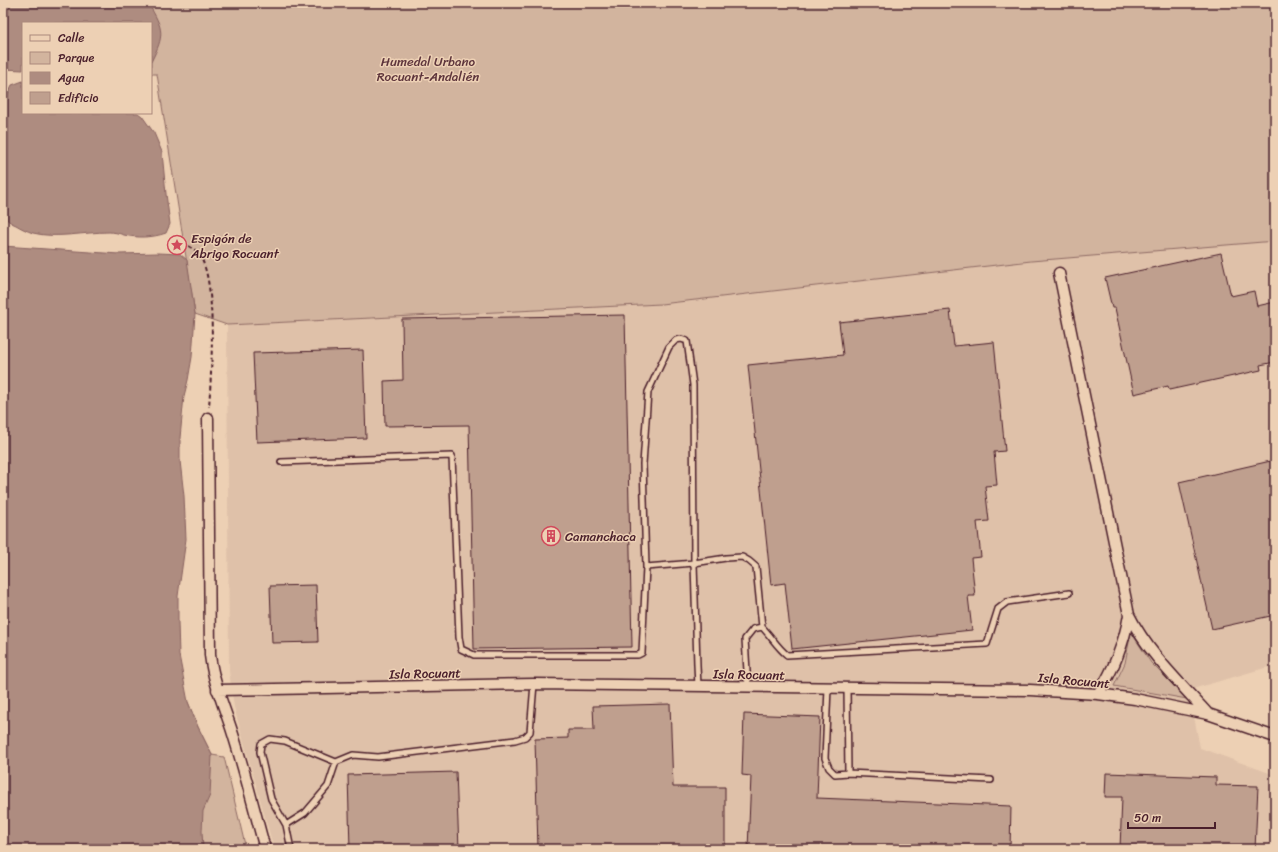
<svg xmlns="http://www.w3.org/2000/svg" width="1278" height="852" font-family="Sriracha,sans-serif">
<rect width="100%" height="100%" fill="#edd0b4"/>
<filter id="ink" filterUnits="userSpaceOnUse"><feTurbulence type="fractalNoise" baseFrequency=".025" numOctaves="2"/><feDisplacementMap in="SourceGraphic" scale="8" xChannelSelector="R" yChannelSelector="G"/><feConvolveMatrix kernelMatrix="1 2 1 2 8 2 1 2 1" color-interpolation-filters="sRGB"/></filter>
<g filter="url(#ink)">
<path fill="#dfc1a9" d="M1275,241V665L1189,690L1200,748L1275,775V849H274L234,707L229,671L227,325L661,304L1031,261Z"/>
<path fill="#d2b49e" stroke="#8e6a64" d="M3,3H1275V241L1031,261L661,304L227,325L195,314L157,74H151V23H23Z
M1131,632L1151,663L1187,699L1114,686L1125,663Z
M188,702L198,727L212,755L224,757L246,849H150Z"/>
<path fill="#ae8c80" stroke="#86605e" d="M3,3H148C164,30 165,34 151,62V23H23V70L3,69Z
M23,81V113H138L142,116L154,133L162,152L166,194L170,224L166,233C152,238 137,238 124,235C118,233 114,232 109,232C84,232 57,239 33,233C27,231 21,228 16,225C11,223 5,219 3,214C3,194 4,174 4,155C5,132 1,106 12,85Z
M3,246L119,254L158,253L180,254L187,260L195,314L192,357L188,380L184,396L180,438V461L184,496L186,539L178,596V622L179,655L188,702L198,727L212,755L210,795L203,811L202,831L203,849H3Z"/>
<path fill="#bf9f8e" stroke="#4a1f2b" d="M1221,253L1231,296L1254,291L1257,306L1275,302V362L1260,365L1261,370L1169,390L1168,386L1134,394L1115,308H1112L1105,278Z
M950,310L954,346L994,342L1005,451L994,452L997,485L985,486L989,521L977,522L981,557L971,558L975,596H968L972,630L792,649L785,583L771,585L748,365L843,355L839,322Z
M625,315L632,647L474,649L469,425L385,426L384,381L403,380L402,319Z
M363,350L366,438L257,442L253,353Z
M1275,460V615L1212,629L1179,482Z
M316,585L318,642L272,643L270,586Z
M670,704L673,787H725V849H538L535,739L568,738V730H594L593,706Z
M744,714L820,717L817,798L1011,806L1010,849H748L751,776L742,775Z
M456,772L459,849H350L348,775Z
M1106,773L1216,777V785L1258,786L1255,849H1120L1122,797H1105Z"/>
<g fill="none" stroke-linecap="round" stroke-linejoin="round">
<defs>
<path id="service" d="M281,462L452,456L459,637L461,649L474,655H638L642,653L646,567L643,464L648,392L669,347L676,340L681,339L687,341L693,385L694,563L697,665L698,686
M646,567L694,563L726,558L742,557L749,561L756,567L762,627
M748,687L745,639L753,629L762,627C771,636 777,647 787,655L987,644L998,609L1007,602L1069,593
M828,688L825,758L829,768L835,774L848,773L991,780
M847,688L848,773
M286,825L305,813L328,786L336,762
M291,849L286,825L271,799L260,752L261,744L270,739L285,741L336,762L353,755L378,757L515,740L525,737L530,732L534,684"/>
<path id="minor" d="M1059,273L1129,615C1148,653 1180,683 1208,714
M208,418L210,655C213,681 223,704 231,728C244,768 254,809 265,849
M217,690L534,684L1030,690L1098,694L1135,699L1208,714L1275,737
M1098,694C1114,669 1124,644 1129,615"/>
</defs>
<use href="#service" stroke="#4a1f2b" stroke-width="8"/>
<use href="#minor" stroke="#4a1f2b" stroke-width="13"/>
<path stroke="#4a1f2b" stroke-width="2" stroke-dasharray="4 3" stroke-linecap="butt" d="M175,241C181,243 190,246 195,250C219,269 211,377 209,407"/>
<use href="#service" stroke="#edd0b4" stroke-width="5"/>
<use href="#minor" stroke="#edd0b4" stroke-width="10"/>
</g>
</g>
<defs>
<symbol id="sight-ring" viewBox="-11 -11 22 22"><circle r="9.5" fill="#edd0b4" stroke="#d1495b" stroke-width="1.5"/><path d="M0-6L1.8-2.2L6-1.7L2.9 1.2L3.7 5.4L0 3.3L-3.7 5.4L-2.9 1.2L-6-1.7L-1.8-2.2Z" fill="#d1495b"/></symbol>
<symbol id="building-ring" viewBox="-11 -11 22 22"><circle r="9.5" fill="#edd0b4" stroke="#d1495b" stroke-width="1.5"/><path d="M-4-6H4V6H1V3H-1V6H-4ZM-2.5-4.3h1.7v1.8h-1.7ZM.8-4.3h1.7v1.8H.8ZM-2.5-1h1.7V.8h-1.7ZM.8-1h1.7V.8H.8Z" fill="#d1495b"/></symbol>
</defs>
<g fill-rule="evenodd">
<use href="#sight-ring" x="166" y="234" width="22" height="22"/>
<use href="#building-ring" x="540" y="525" width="22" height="22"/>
</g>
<g text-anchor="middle" stroke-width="3" stroke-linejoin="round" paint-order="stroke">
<g font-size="13" fill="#5e353c" stroke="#edd0b4">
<text x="428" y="66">Humedal Urbano<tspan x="428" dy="15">Rocuant-Andalién</tspan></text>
</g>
<g font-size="13" fill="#4a1f2b" stroke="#edd0b4" text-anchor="start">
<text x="191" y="243">Espigón de<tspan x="191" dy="15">Abrigo Rocuant</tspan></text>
<text x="565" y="541">Camanchaca</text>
</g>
<g font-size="13" fill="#4a1f2b" stroke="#edd0b4">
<text transform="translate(425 673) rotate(-1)" y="5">Isla Rocuant</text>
<text transform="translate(749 674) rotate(1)" y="5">Isla Rocuant</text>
<text transform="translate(1074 680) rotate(5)" y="5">Isla Rocuant</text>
</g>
</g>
<rect width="1278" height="852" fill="none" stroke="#edd0b4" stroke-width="16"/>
<rect x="8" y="8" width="1262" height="836" fill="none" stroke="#4a1f2b" stroke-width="1.5" filter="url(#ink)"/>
<rect x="22" y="22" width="130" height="92" fill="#edd0b4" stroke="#ac897d"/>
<rect x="30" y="35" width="20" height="6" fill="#edd0b4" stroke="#ac897d"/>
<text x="58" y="42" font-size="12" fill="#4a1f2b">Calle</text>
<rect x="30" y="52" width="20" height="12" fill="#d2b49e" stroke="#ac897d"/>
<text x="58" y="62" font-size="12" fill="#4a1f2b">Parque</text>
<rect x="30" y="72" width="20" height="12" fill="#ae8c80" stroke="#ac897d"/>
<text x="58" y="82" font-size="12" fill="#4a1f2b">Agua</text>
<rect x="30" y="92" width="20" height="12" fill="#bf9f8e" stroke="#ac897d"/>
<text x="58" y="102" font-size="12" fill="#4a1f2b">Edificio</text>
<path d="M1128 822v6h87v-6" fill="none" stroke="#4a1f2b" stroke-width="2"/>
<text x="1134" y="822" font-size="12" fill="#4a1f2b" stroke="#edd0b4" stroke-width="3" paint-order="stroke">50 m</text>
</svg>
